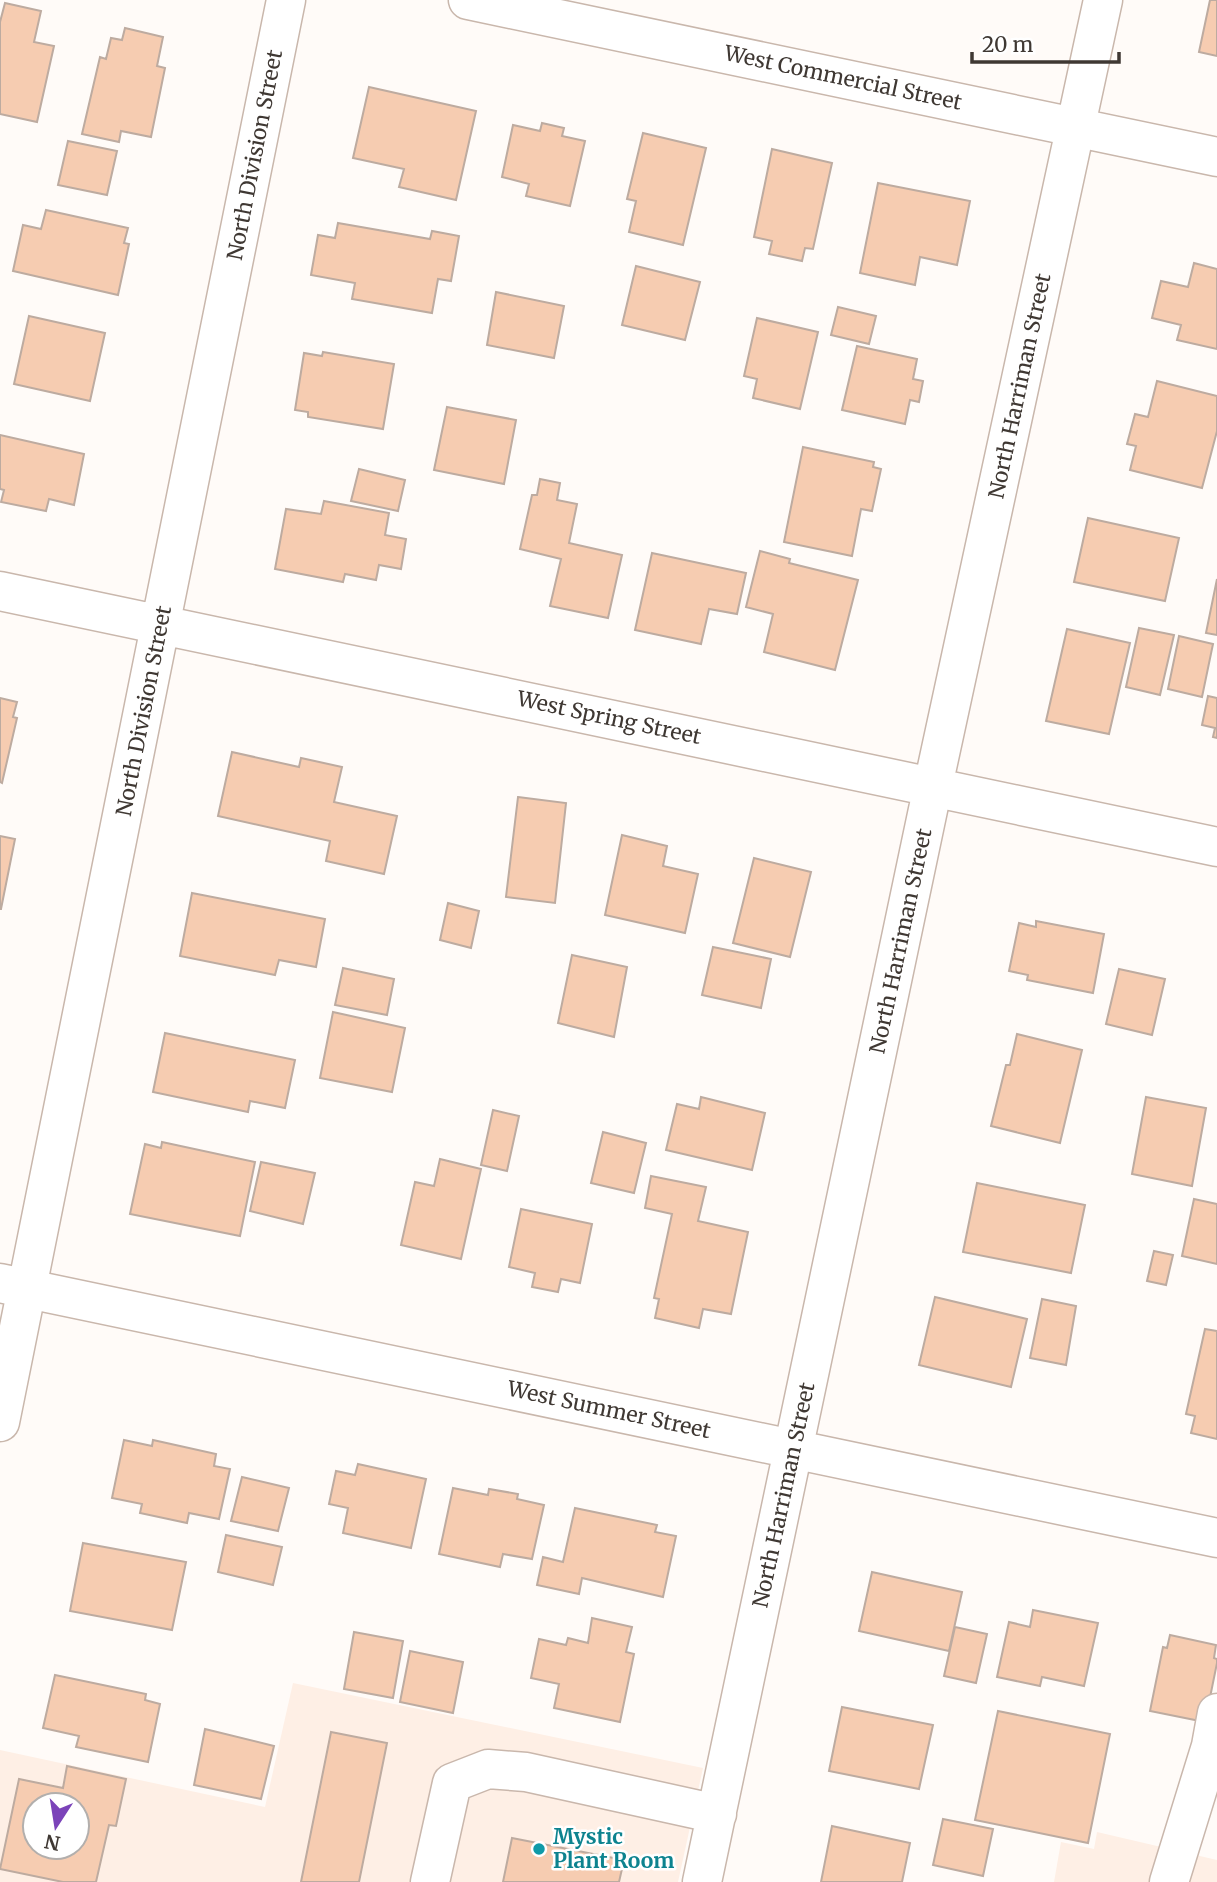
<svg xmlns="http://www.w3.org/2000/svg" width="1217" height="1882" font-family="Merriweather,serif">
<rect width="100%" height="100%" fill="#fffbf8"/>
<path fill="#feefe5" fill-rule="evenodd" d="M293,1683L703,1768L678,1882H0V1750L265,1807ZM35,1805H77V1847H35Z
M1097,1832L1217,1860V1882H1054L1061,1842L1094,1849Z"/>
<path fill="#f6ccb1" stroke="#bdaba0" stroke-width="2" fill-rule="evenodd" d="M1210,0H1217V56L1199,52Z
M5,3L41,11L34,42L54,46L37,122L0,114V22Z
M125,28L163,37L157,66L165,68L151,137L121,131L119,142L82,134L100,57L106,59L111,38L122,40Z
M369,87L476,111L456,200L399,187L404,169L353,158Z
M542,123L564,128L562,136L585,141L570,206L526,196L529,184L502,177L513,125L540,131Z
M643,133L706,148L683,245L629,232L636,201L627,199Z
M68,141L117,151L107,195L58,185Z
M772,149L832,163L813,249L805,248L802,261L769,254L772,241L754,237Z
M878,183L970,201L957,265L920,257L915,285L860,273Z
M46,210L128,228L124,243L129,244L118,295L13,271L23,225L41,229Z
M338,223L430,239L432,231L459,236L451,281L438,279L432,313L352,299L355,283L311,275L318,235L335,238Z
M1194,263L1217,269V349L1177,340L1181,325L1152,318L1161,281L1188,287Z
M636,266L700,282L685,340L622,325Z
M496,292L564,306L554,358L487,345Z
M838,307L876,316L869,344L831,335Z
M29,316L105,333L90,401L14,384Z
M757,318L818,332L800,409L753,398L757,379L744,376Z
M857,346L917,359L913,379L923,381L919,402L910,400L905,424L842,410Z
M323,352L394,364L383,429L308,417V412L295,410L304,353L322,356Z
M1157,381L1217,396V431L1202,488L1130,470L1136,446L1127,444L1135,414L1148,417Z
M447,407L516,420L504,484L434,470Z
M0,435L84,454L74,505L49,499L46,511L1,502L4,490L0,489Z
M803,447L874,462L873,467L881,469L872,511L861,509L852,556L784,542Z
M359,469L405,480L398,511L351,501Z
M540,479L560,483L557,500L577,504L569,543L622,555L608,618L550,606L561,559L520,549L532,495H537Z
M324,501L389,513L385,535L406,539L401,569L379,565L376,580L345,574L343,582L275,569L286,509L321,514Z
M1088,518L1179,538L1165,601L1074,582Z
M760,551L790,559L789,563L858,580L835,670L764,652L773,614L746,607Z
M652,553L746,573L737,614L709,609L701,644L635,630Z
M1217,579V635L1206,633Z
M1139,628L1174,635L1160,695L1126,687Z
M1067,629L1130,643L1109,734L1046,721Z
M1179,636L1213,644L1202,697L1168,689Z
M1208,696L1217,698V738L1213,737L1215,728L1202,725Z
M0,698L17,702L13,717L17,718L2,783L0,782Z
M232,752L299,767L301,758L342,767L334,802L397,816L384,874L326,861L330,841L218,816Z
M518,797L566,803L555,903L506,897Z
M622,835L667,846L663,866L698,874L685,933L605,915Z
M0,836L15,839L1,909H0Z
M754,858L811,872L790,957L733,943Z
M192,893L325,919L316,967L279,960L275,975L180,956Z
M448,903L479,911L471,948L440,940Z
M1036,921L1104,934L1093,993L1027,980L1028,975L1009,971L1019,923L1036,927Z
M713,947L771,959L761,1008L702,995Z
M572,955L627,967L614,1037L558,1023Z
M343,968L394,979L387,1015L335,1005Z
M1119,969L1165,979L1152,1035L1106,1024Z
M333,1012L405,1028L392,1092L320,1078Z
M165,1033L295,1060L285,1108L250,1101L248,1112L153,1092Z
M1017,1034L1082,1050L1060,1143L991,1126L1006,1065H1010Z
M701,1097L765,1113L752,1170L666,1150L677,1104L699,1109Z
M1146,1097L1206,1108L1192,1186L1132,1174Z
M493,1110L519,1116L507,1171L481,1165Z
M603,1132L646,1143L634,1193L591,1183Z
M162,1142L255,1162L240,1236L130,1214L145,1144L161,1148Z
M440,1159L481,1169L461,1259L401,1245L415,1182L434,1186Z
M261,1162L315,1173L303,1224L250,1211Z
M651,1176L706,1187L698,1221L748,1232L731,1314L703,1309L699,1328L655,1318L659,1299L654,1298L672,1214L645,1208Z
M977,1183L1085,1205L1071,1273L963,1252Z
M1194,1199L1217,1204V1264L1182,1256Z
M521,1209L592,1224L580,1283L561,1279L558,1292L532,1287L535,1273L509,1267Z
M1154,1251L1173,1255L1166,1285L1147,1281Z
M935,1297L1027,1319L1011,1387L919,1365Z
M1042,1299L1076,1306L1066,1365L1030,1358Z
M1205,1329L1217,1331V1439L1191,1433L1195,1416L1186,1414Z
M124,1440L152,1446L153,1440L216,1454L214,1466L230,1469L219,1519L189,1513L187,1523L140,1513L142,1504L112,1498Z
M358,1464L426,1479L411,1548L343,1533L348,1508L329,1504L336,1471L355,1475Z
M242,1477L289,1488L278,1531L231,1521Z
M453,1488L488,1495L489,1489L518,1494L517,1499L544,1505L532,1559L503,1554L500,1567L439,1554Z
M575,1508L657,1525L655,1532L676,1536L663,1597L582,1578L579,1594L537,1585L543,1557L563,1562Z
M226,1535L282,1547L273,1585L218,1572Z
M83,1543L186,1562L172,1630L70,1611Z
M872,1572L962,1592L949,1651L859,1631Z
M1033,1610L1098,1623L1084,1686L1042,1677L1040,1686L997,1677L1009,1622L1030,1627Z
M592,1618L632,1627L626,1652L634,1654L620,1722L554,1708L559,1684L531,1678L539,1639L566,1645L568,1638L588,1643Z
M955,1627L987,1634L976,1683L944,1676Z
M354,1632L403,1641L393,1698L344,1689Z
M1170,1635L1216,1645L1214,1658L1217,1659V1663L1205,1722L1150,1711L1163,1647L1167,1648Z
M410,1651L463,1662L453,1713L400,1702Z
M55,1675L146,1694L145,1700L160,1704L148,1762L76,1747L79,1736L43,1728Z
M842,1707L933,1725L919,1789L829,1771Z
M998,1711L1110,1734L1088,1843L975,1820Z
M205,1729L274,1746L261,1799L194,1785Z
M331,1732L387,1743L359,1882H301Z
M67,1766L126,1779L116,1826L109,1825L96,1882H63L0,1869L19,1779L63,1788ZM35,1805H77V1847H35Z
M943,1819L993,1829L983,1876L933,1865Z
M832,1826L910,1843L902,1882H821Z
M512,1838L624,1860L619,1882H503Z"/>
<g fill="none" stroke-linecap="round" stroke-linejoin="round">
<defs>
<path id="minor" d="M468,0L1217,157
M0,591L1217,847
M0,1283L1217,1538
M0,1422L286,0
M430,1882L452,1783L488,1769L526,1772L717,1814
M702,1882L933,786L1103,0
M1169,1882L1211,1746L1217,1713"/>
</defs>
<use href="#minor" stroke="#c9b7ac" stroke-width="41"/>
<use href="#minor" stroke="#fff" stroke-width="38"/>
</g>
<circle fill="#0f9aa8" stroke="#fff" stroke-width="2.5" cx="539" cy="1849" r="7"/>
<g text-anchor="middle" stroke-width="5" stroke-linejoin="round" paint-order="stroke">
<g font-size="21" fill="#3f3833" stroke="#fff">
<text transform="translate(843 78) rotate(12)" y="7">West Commercial Street</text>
<text transform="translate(255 155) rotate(-79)" y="7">North Division Street</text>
<text transform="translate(1020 386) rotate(-78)" y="7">North Harriman Street</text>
<text transform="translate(144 711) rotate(-79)" y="7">North Division Street</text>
<text transform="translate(609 718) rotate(12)" y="7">West Spring Street</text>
<text transform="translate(901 941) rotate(-78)" y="7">North Harriman Street</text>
<text transform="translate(609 1410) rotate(12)" y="7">West Summer Street</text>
<text transform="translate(784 1495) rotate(-78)" y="7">North Harriman Street</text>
</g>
<g font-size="21" font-weight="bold" fill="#0d838f" stroke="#fff" text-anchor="start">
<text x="553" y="1844">Mystic<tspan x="553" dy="24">Plant Room</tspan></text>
</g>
</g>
<g transform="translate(56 1826) rotate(192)"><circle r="33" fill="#ffffff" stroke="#b2afad" stroke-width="2"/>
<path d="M0-5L12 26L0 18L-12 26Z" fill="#7b43b9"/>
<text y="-10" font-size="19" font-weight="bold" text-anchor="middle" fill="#3f3833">N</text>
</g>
<path d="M972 52v10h147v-10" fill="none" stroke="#3f3833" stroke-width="3.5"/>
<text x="982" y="52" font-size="21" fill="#3f3833" stroke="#ffffff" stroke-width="5" paint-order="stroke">20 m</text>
</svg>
